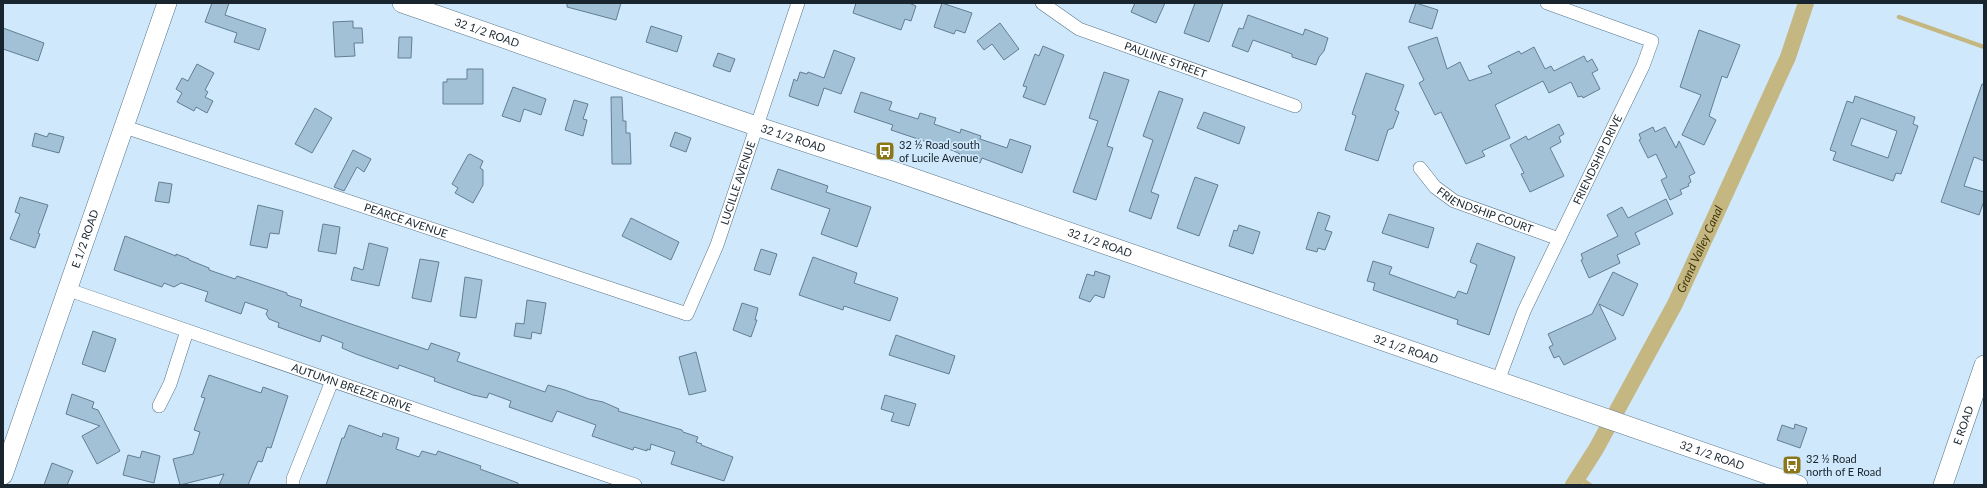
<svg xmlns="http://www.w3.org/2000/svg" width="1987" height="488" font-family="Lato,sans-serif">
<rect width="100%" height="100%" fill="#cfe8fb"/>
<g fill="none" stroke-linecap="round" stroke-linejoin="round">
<path stroke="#c4b782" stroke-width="4.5" d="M1899,17L1984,47
M1578,477L1590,485"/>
<path stroke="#c4b782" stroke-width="16" id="s1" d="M1573,485L1596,449L1675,304L1788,57L1806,3"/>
</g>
<path fill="#a2c1d7" stroke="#627e93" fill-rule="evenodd" d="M212,3H229L225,15L266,29L259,50L234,42L237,33L205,22Z
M567,3H621L616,20L567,7Z
M856,3H909L916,6L911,21L905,19L901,30L853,13Z
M942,3L972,13L965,33L956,30L954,34L934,27Z
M1135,3H1165L1156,23L1131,12Z
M1195,3H1223L1209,42L1184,33Z
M1416,3L1438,10L1432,29L1409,22Z
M1248,15L1303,35L1305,29L1328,38L1324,51L1319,57L1316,65L1292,57V54L1253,40L1248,52L1232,46L1239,28L1243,29Z
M353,21V28H362L363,43H354L355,56L335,57L333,22Z
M1000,23L1019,49L1004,60L992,44L984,50L977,41Z
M651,26L682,36L677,52L646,42Z
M3,28L44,43L38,61L3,49Z
M1699,30L1740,45L1727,78L1722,76L1709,116L1716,120L1704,145L1682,135L1701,95L1680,87Z
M399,37H412L411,58H398Z
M1437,37L1447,69L1460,62L1469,81L1492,73L1488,66L1519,51L1521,54L1534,47L1545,69L1551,66L1554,71L1584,56L1587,62L1592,59L1598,70L1592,73L1600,89L1583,98L1582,96L1578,97L1571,82L1549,93L1543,81L1495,105L1510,138L1482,151L1485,156L1466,164L1441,112L1435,115L1419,83L1424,80L1408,47Z
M1043,46L1064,55L1045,105L1023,97L1027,87L1023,86L1035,54L1039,56Z
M834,50L855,58L841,94L824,88L818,106L789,96L794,79L797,81L800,72L807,74L808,72L824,78Z
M718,53L735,59L730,72L713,66Z
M197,64L214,73L205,90L208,92L205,97L213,101L207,113L196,107L194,111L177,102L182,93L176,89L182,78L188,81Z
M467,69H483V104H443V82H447V79H467Z
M1104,72L1129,80L1107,146L1113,148L1096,200L1073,192L1098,121L1089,118Z
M1366,73L1404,85L1395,110L1399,112L1393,128L1388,130L1378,161L1345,150L1356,116L1352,114Z
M1982,84H1984V161L1974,157L1964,186L1984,192V201L1979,215L1941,202Z
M513,87L546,99L541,115L524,109L520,122L502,116Z
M1159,91L1183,99L1151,192L1159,195L1151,219L1129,211L1153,140L1143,136Z
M861,92L892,102L889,110L918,119L920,113L936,118L934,124L960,133L961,129L981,136L980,139L1007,148L1010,139L1031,146L1022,173L982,158L980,163L959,156L960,154L954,151L891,130L893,125L854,112Z
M1855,96L1915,117L1913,124L1918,126L1901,174L1896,173L1893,181L1833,160L1836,152L1830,150L1847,101L1853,103ZM1861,118L1897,131L1888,158L1851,145Z
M611,97H622L623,121H626V133H630L631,164H612Z
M574,100L588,104L583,119L587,120L583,136L565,130Z
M315,108L332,118L312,153L295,144Z
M1204,112L1245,127L1239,144L1197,128Z
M1559,124L1564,134L1559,137L1561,142L1550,148L1564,176L1530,192L1521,174L1524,173L1510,145L1526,136L1528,140Z
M1653,127L1655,132L1665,127L1676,148L1679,141L1695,173L1689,176L1691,182L1688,184L1689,186L1680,190L1682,194L1670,200L1661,180L1667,177L1656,154L1648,158L1639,140L1641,139L1639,134Z
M675,132L691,138L686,152L670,146Z
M35,133L47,137L49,133L64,137L59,153L32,146Z
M353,150L371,159L364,172L357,167L344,191L334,187Z
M470,154L483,161L480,168L483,170V185L473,203L455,193L458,188L452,184L468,155Z
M778,169L828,186L826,192L871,207L857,247L821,234L830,209L771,189Z
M1195,177L1218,185L1199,236L1177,228Z
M159,182L172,184L169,203L155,201Z
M20,197L48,205L38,233L40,234L35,248L10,239L20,214L15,212Z
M1666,199L1673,214L1635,233L1640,244L1617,255L1620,263L1589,278L1581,260L1583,259L1581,254L1618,236L1607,215L1622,207L1628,218Z
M258,205L283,211L279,234L270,233L267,248L250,245Z
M1318,212L1330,216L1325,230L1332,232L1325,250L1318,248L1317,252L1306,249Z
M1389,214L1434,228L1428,248L1382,233Z
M631,218L679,242L671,260L622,236Z
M323,224L340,227L336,254L318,251Z
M1239,225L1260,232L1253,254L1229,246L1234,230L1237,231Z
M125,236L176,256V254L189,259V260L209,268V270L235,279L237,276L287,293V295L302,300L300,306L351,324L428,350L431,343L460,353L457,361L545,392L548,385L565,390L589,399L603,402L619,409L618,411L682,430L683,432L698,437L696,442L702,444L701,445L733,457L724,481L671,464L675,452L651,444L650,450L647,449V451L634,447L633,450L592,436L596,425L557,411L552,422L509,407L511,401L489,393L487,398L473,395L434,381L435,378L399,365L398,369L356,354L342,348L343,343L322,335L320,342L278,327L279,323L269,319L266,314L268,310L245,302L241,314L205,301L208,292L181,283L174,287L164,283L162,287L114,270Z
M369,243L388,248L379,286L351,280L354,267L363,270Z
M1477,243L1515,257L1489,335L1457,324L1458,320L1373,290L1375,283L1367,281L1373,261L1392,267L1389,274L1455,298L1458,291L1467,294L1477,265L1470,262Z
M761,249L777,254L770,275L754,270Z
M813,257L857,273L854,283L898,298L890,321L844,306L843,310L799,295Z
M420,259L439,262L431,302L412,298Z
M1095,271L1110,276L1104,298L1095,295L1090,302L1079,298L1087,274L1094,276Z
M1613,272L1638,284L1623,316L1599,304L1616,339L1564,365L1559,356L1554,358L1549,347L1553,345L1548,334L1592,314Z
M465,277L482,280L476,318L460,316Z
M527,300L546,303L541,334L532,332L531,339L514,336L516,323L524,324Z
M742,303L758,308L755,320H757L751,337L733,330Z
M93,331L116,339L105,372L82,364Z
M896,335L955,356L949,374L889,355Z
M696,352L706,391L689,395L679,357Z
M209,375L261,393L263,387L288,396L271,448L267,447L262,462L258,461L248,485H219L224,474L180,485L173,459L193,454L200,432L194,430L205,398L201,397Z
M72,394L94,402L92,408L98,410L120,451L97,464L82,436L100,426L66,414Z
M885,395L916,404L909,426L891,421L894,413L881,409Z
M1795,424L1807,428L1800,448L1777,440L1782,425L1794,429Z
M349,425L382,437L383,433L399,438L396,449L419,457L422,451L436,455L438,451L481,466L480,469L518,483V485H326L342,438H344Z
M142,451L160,456L154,483L123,475L128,455L140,458Z
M52,463L73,471L67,485H44Z"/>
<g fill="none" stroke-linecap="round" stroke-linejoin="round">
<defs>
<g id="street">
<path id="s2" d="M1042,3L1079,29L1295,106"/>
<path id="s3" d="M125,127L687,314L717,245L798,3"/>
<path id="s4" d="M1420,168L1435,187L1454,201L1559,239"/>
<path id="s5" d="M69,290L635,485"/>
<path id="s6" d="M1498,381L1524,311L1643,66L1652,41L1547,3"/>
<path d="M159,406L170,384L187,331"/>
<path d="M293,485V479L332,381"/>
</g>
<g id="secondary">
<path id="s7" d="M402,3L756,126L899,173L1798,485"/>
<path id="s8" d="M3,475L167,3"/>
<path id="s9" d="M1943,485L1984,365"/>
</g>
</defs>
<use href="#street" stroke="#577488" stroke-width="14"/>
<use href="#secondary" stroke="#577488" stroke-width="20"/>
<use href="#street" stroke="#fff" stroke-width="13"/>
<use href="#secondary" stroke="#fff" stroke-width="19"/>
</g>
<defs>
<symbol id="bus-square" viewBox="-11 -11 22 22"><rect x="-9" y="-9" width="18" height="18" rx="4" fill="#8b761a" stroke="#cfe8fb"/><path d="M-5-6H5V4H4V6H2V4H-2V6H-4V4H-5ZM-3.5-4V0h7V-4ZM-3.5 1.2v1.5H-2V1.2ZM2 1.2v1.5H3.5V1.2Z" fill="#fff"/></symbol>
</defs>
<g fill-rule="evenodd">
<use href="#bus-square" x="874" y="140" width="22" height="22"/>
<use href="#bus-square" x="1781" y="454" width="22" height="22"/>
</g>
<g text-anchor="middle" stroke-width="3.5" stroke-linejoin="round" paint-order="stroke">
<g font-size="11" fill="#19252e" stroke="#cfe8fb">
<text dy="4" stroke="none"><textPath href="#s7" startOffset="90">32 1/2 ROAD</textPath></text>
<text dy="4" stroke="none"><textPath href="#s2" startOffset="137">PAULINE STREET</textPath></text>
<text dy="4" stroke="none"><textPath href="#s7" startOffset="414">32 1/2 ROAD</textPath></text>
<text dy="4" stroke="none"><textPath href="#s6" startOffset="243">FRIENDSHIP DRIVE</textPath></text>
<text dy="4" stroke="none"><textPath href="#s3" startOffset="733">LUCILLE AVENUE</textPath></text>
<text dy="4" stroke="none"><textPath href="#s4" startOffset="80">FRIENDSHIP COURT</textPath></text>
<text dy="4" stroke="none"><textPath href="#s3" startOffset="296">PEARCE AVENUE</textPath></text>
<text dy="4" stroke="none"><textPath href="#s8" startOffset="250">E 1/2 ROAD</textPath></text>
<text dy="4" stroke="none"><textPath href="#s7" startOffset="738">32 1/2 ROAD</textPath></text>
<text dy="4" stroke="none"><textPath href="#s7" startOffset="1062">32 1/2 ROAD</textPath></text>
<text dy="4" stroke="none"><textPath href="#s5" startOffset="299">AUTUMN BREEZE DRIVE</textPath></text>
<text dy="4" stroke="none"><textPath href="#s9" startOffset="63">E ROAD</textPath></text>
<text dy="4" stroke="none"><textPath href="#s7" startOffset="1386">32 1/2 ROAD</textPath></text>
</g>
<g font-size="11" fill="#19252e" stroke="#cfe8fb" text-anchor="start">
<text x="899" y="149">32 ½ Road south<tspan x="899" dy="13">of Lucile Avenue</tspan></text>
<text x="1806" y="463">32 ½ Road<tspan x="1806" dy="13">north of E Road</tspan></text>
</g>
<g font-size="12" font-style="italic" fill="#40360a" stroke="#cfe8fb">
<text dy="4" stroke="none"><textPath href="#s1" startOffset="268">Grand Valley Canal</textPath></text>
</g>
</g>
<rect width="1987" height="488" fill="none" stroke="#19252e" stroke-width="8"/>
</svg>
